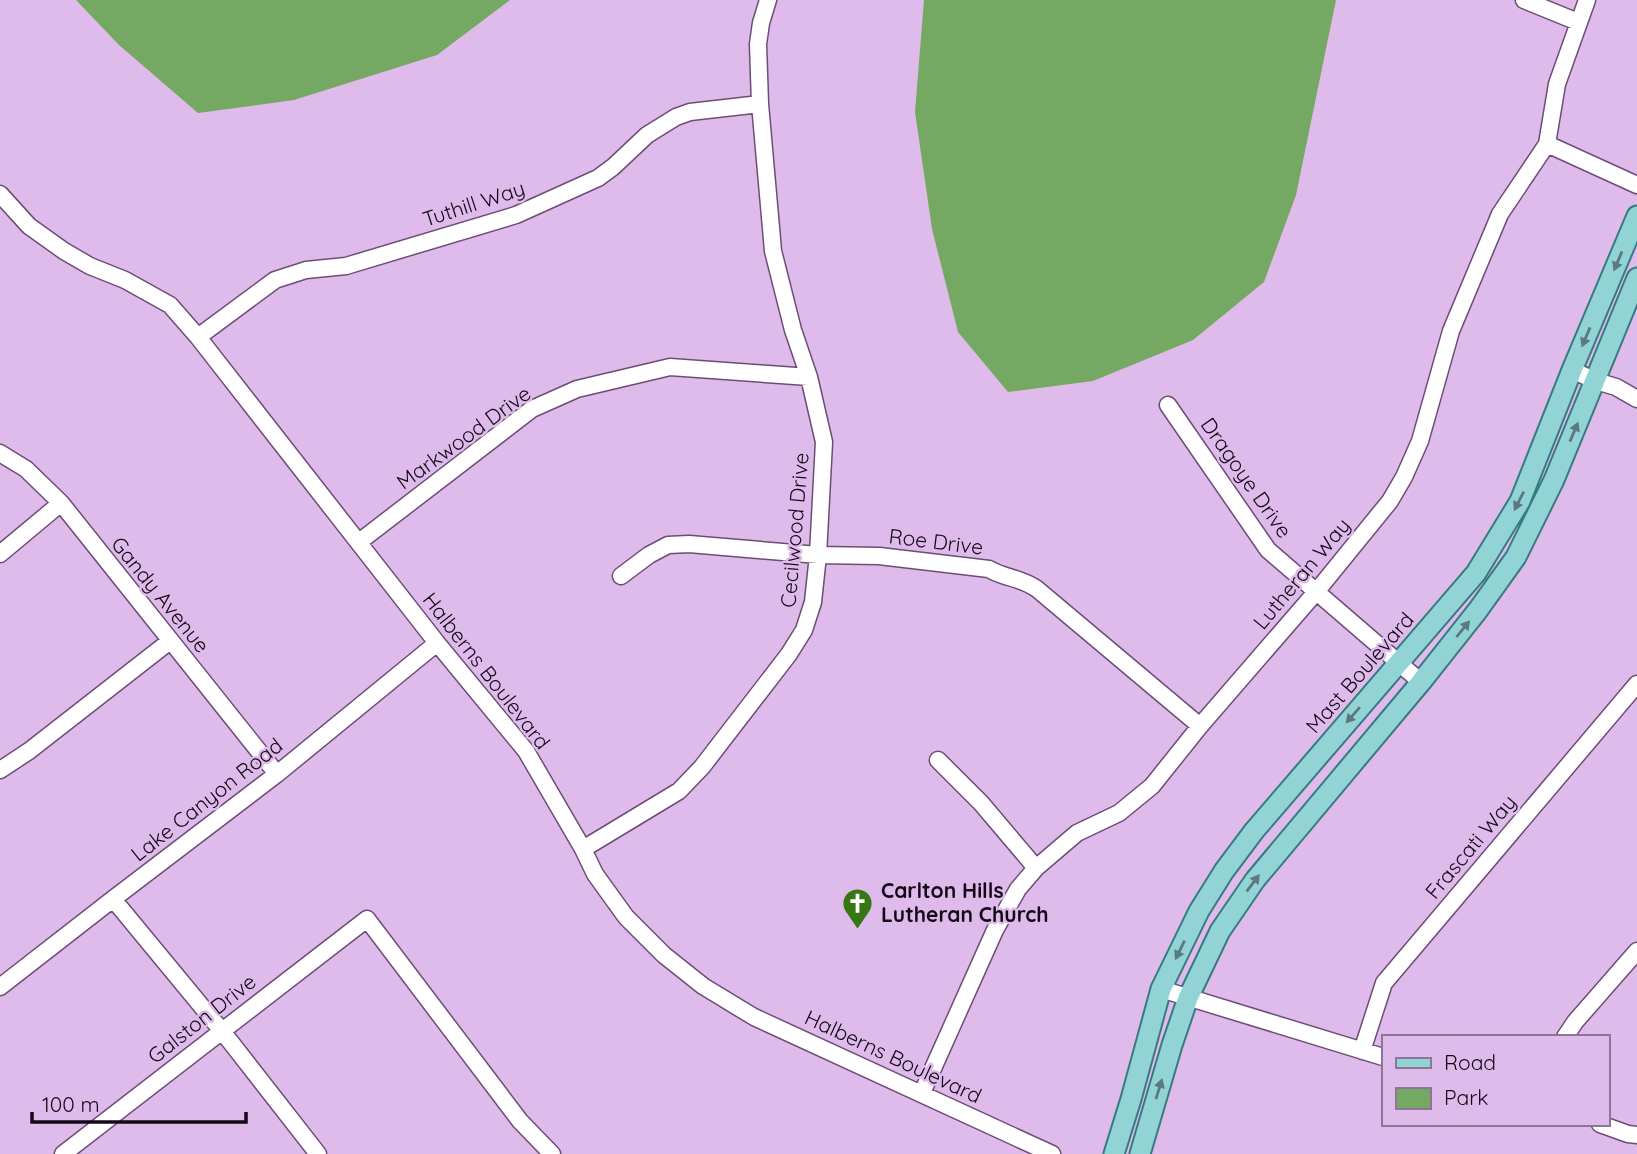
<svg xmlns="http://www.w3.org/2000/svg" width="1637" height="1154" font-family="Quicksand,sans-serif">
<rect width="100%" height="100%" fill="#debbea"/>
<path fill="#75a862" d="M76,0H510L437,55L294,100L198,113L119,45Z
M924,0H1336L1296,195L1264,282L1193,340L1093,381L1008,392L958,332L932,229L915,112Z"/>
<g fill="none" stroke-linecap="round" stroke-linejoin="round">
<defs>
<path id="minor" d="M1524,0L1578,22
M1547,144L1637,185
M0,194L29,226L64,251L90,266L125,280L170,305L198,337L437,643L526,751L583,849L595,874L626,917L664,955L703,986L754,1017L1052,1154
M198,337L275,280L306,270L346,266L516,215L598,178L613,167L647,135L676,117L690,112L760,104
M1572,370L1596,381L1616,387L1637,399
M1168,405L1268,550L1421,682
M0,453L26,469L61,503L277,774
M359,542L532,409L577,389L670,367L809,377
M0,554L61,503
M621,576L649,555L668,545L689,544L818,555L879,556L989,569C1006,579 1020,577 1037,589L1200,726
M938,760L981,803L1036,868
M0,770L29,751L170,641
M583,849L679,791L702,767L789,654L804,630L813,602L818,555L824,442L809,377L793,330L773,251L771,228L760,104L758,44L761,23L768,0
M113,899L222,1031L318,1154
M0,987L113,899L277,774L437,643
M1161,989L1383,1057
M1565,1037L1575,1022L1637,951
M1362,1051L1384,983L1637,684
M922,1093L995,930L1018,889L1036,868L1077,833L1119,813L1152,786L1200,726L1316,592L1390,501L1404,477L1420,441L1451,331L1500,214L1547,144L1557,84L1587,0
M1600,1124L1628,1134L1637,1135
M63,1154L367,919L520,1121L552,1154"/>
<path id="major" d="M1114,1154L1131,1099L1161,989L1199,911L1224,871L1254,831L1476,573L1520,501L1572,370L1637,216
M1140,1154L1172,1045L1188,998L1220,931L1255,880L1421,682L1478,610L1516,557L1554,480L1637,278"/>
</defs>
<use href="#minor" stroke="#6c4d76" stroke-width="19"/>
<use href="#major" stroke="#377b82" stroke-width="23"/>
<use href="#minor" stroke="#fff" stroke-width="16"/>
<use href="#major" stroke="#92d4d6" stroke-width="19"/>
</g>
<defs><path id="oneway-solid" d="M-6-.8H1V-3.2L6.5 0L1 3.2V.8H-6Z" transform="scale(1.75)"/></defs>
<g fill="#5a7981">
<use href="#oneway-solid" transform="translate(1618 261) rotate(113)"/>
<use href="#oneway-solid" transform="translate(1586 337) rotate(113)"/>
<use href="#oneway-solid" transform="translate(1574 432) rotate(-67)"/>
<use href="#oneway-solid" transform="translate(1519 501) rotate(117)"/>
<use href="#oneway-solid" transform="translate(1463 629) rotate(-51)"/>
<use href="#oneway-solid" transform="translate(1353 715) rotate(131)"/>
<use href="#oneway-solid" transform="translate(1253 883) rotate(-53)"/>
<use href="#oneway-solid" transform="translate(1180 950) rotate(116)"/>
<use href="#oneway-solid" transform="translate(1159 1089) rotate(-73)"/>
</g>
<defs>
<symbol id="church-pin" viewBox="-11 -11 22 30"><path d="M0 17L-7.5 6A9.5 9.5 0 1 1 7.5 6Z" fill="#367714" stroke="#debbea"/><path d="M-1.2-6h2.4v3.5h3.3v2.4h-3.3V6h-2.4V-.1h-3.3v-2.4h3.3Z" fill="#fff"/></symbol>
</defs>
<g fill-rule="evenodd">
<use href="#church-pin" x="840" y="886" width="35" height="47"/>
</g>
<g text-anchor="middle" stroke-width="5" stroke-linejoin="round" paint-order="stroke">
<g font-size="21" fill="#150919" stroke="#debbea">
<text transform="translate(474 204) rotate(-18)" y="7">Tuthill Way</text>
<text transform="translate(464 438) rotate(-36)" y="7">Markwood Drive</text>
<text transform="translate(1246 478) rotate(55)" y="7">Dragoye Drive</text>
<text transform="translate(795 530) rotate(-85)" y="7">Cecilwood Drive</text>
<text transform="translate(936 542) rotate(7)" y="7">Roe Drive</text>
<text transform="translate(1302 574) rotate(-50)" y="7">Lutheran Way</text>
<text transform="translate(160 595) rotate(51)" y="7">Gandy Avenue</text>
<text transform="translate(486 671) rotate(52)" y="7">Halberns Boulevard</text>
<text transform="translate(1360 673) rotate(-49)" y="7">Mast Boulevard</text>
<text transform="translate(207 800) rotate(-38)" y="7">Lake Canyon Road</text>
<text transform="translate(1471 847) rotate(-50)" y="7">Frascati Way</text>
<text transform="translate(202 1019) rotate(-38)" y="7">Galston Drive</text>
<text transform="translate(893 1057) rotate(25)" y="7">Halberns Boulevard</text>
</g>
<g font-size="21" font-weight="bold" fill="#150919" stroke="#debbea" text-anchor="start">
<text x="881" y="898">Carlton Hills<tspan x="881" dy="24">Lutheran Church</tspan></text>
</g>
</g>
<rect x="1382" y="1035" width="228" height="91" fill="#debbea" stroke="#8e7496" stroke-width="2"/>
<rect x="1396" y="1058" width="35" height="10" fill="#92d4d6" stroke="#8e7496" stroke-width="2"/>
<text x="1444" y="1070" font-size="21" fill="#150919">Road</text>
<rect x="1396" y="1088" width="35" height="21" fill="#75a862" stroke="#8e7496" stroke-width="2"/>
<text x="1444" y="1105" font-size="21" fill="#150919">Park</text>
<path d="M32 1112v10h214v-10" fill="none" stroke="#150919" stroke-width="3.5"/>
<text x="42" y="1112" font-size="21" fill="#150919" stroke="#debbea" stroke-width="5" paint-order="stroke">100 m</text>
</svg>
